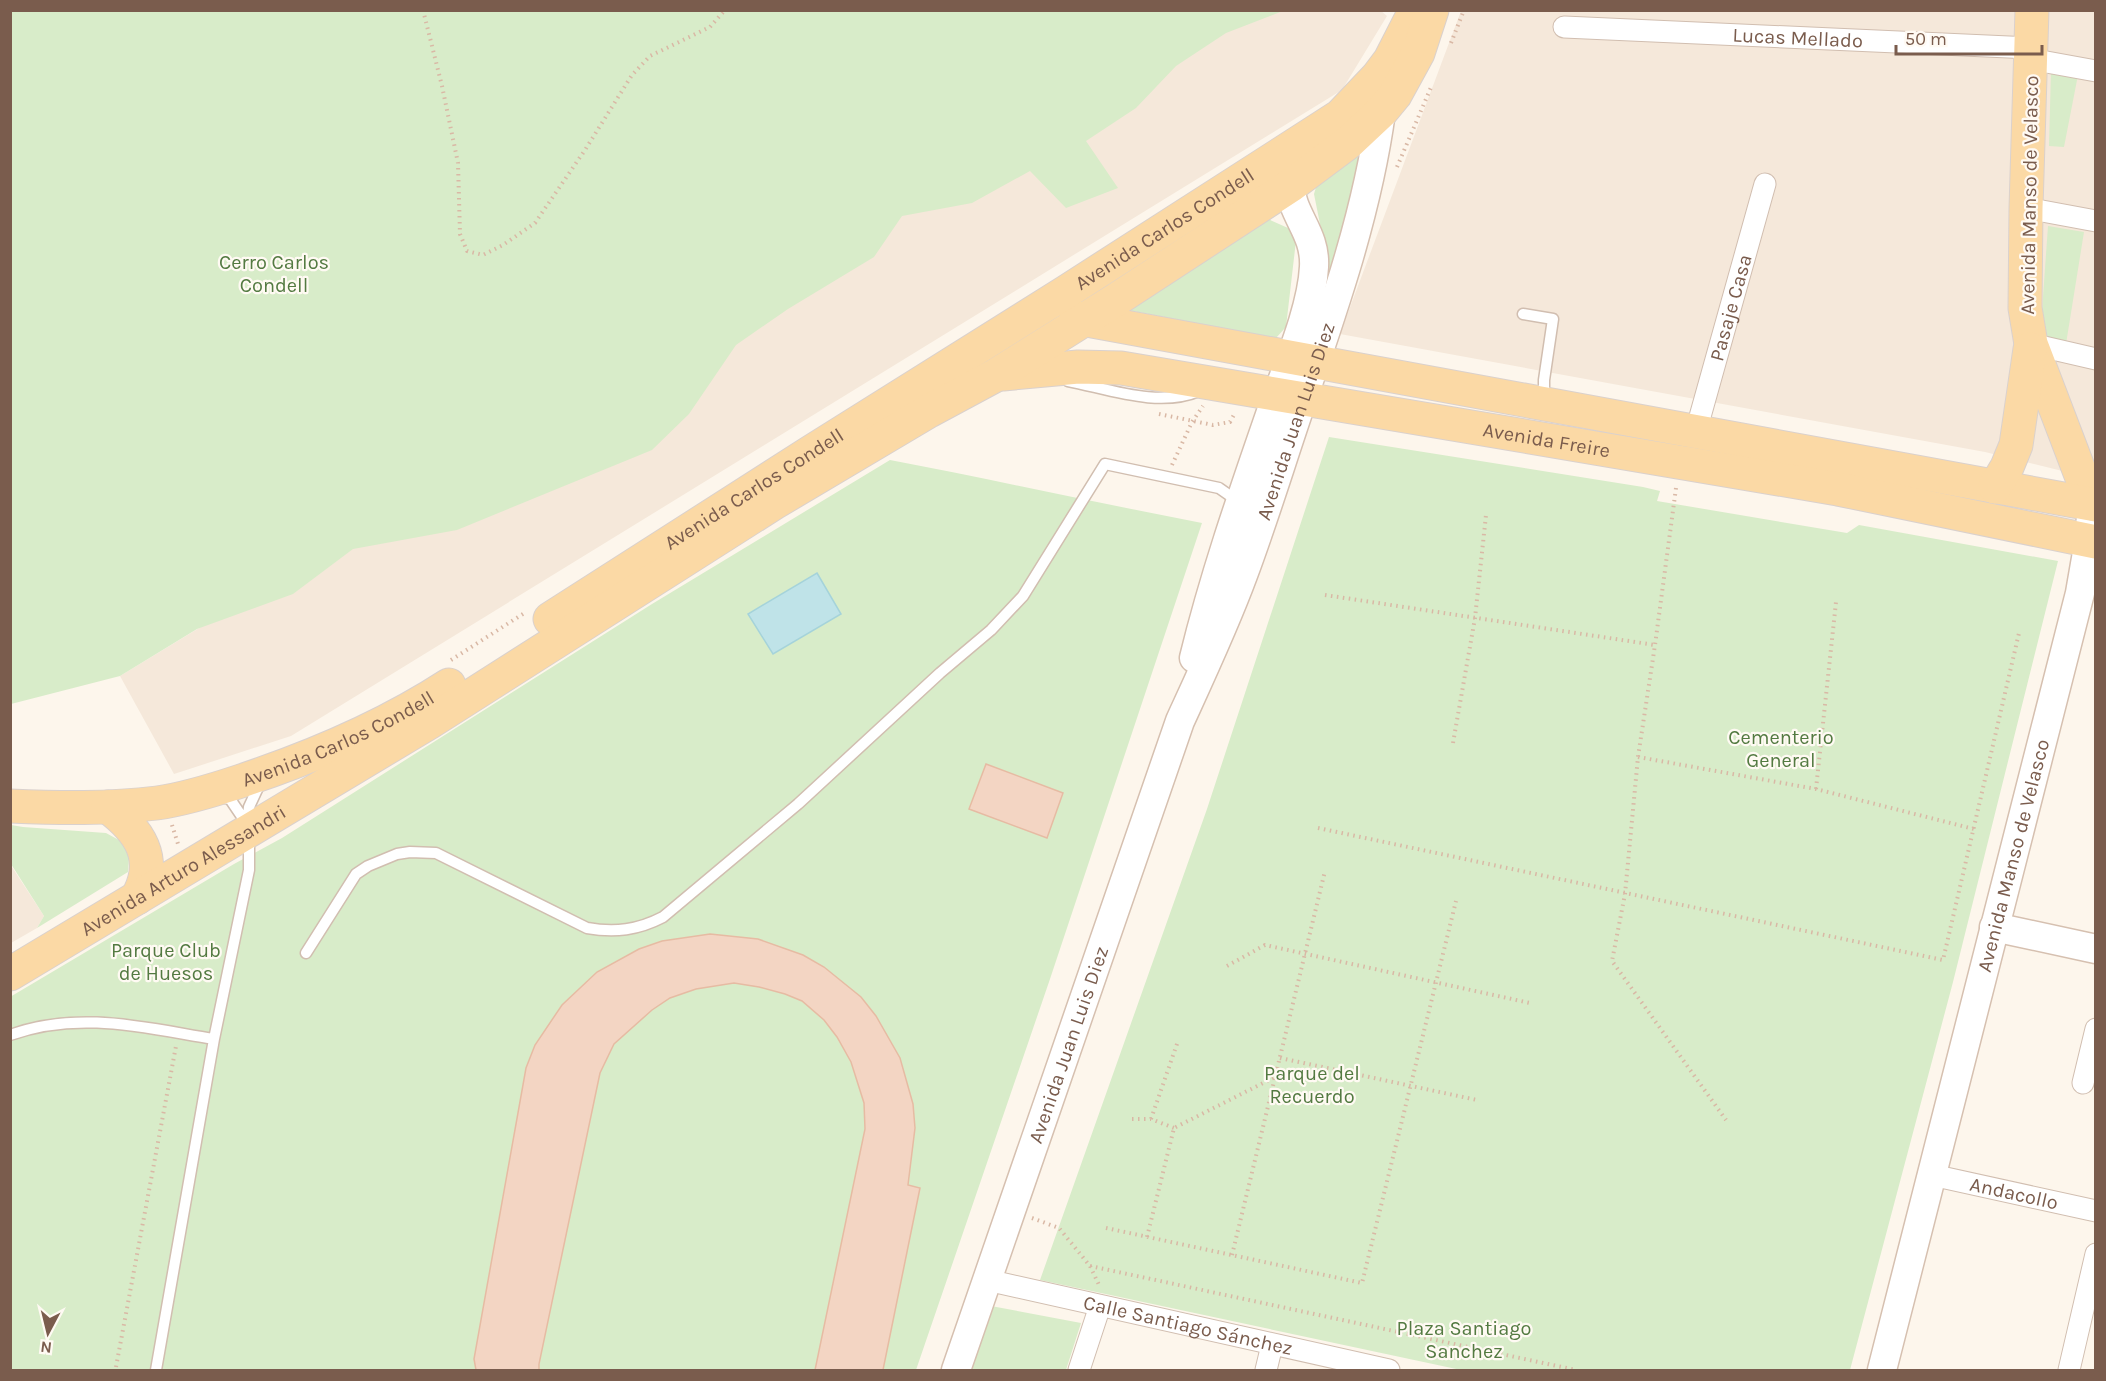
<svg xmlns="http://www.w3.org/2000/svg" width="2106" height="1381" font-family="Karla,sans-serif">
<rect width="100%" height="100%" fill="#fdf6ec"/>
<path fill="#f5e8da" d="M1380,10L1387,16L1342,90L291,736L174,774L120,676L1217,11Z
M1461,11H2095V479L1985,452L1340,334Z
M10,864L44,916L37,928L11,943Z"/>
<path fill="#d8ecc9" d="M11,10H1283V11L1226,33L1176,66L1136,108L1086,141L1118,188L1066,208L1030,171L972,203L902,216L874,257L788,309L736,345L689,414L652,450L457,530L353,549L293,594L197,629L120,676L11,704Z
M2051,70L2078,75L2064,147L2049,146Z
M1360,153V174L1327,293L1323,239L1314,194L1316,187Z
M1259,215L1297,232L1286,327L1276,338L1122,309Z
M2048,226L2084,232L2066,344L2040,339Z
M1329,437L1643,487L1660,491L1657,501L1847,533L1859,525L2058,561L1953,982L1850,1370H1461L1040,1280L1207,809Z
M890,460C995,480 1098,503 1202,523L1050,979L916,1370H11L10,997L234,864L282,838L652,604Z
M11,825L23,827L106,833L130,846L128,872L37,928L44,916L11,864Z
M991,1306L1081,1323L1066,1370H970Z"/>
<path fill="#bfe3e8" stroke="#a5d3da" stroke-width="1.5" d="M817,573L841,614L773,654L748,614Z"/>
<path fill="#f3d5c3" stroke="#e6bba3" stroke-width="1.5" d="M986,764L1063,793L1047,838L969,809Z
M710,934L758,939L803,955L824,967L861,997L876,1016L900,1058L913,1104L915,1128L908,1185L920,1188L883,1370H815L865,1129L864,1103L851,1062L837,1037L824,1020L802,1001L785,994L759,987L734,983L696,989L670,998L652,1010L614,1044L600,1073L539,1364V1370H476L474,1359L526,1068L535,1045L562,1005L597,972L639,949L662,941Z"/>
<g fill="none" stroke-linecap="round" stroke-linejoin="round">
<defs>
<path id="lane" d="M1523,314L1553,319L1544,380V400
M1068,381C1109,389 1159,408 1199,391
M247,824L249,807L261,781
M306,953L356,874L368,866L397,854L410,852L436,853L587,928C615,933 638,930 663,917L798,804L940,673L991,630L1023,596L1105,464L1219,488L1239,502
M10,1035C79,1010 145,1028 214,1039
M156,1370L214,1039L249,870V830L247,824L230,799L220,797"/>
<g id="street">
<path id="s1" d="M1564,27L2031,48"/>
<path d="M2030,59L2096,71"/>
<path d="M2026,208L2096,221"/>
<path d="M2031,344L2096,359"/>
<path id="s2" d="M1696,431L1765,184"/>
<path d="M2083,1083L2096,1029"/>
<path id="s3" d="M1932,1175L2096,1211"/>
<path id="s4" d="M987,1280L1389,1370"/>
<path d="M1079,1370L1100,1306"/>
<path d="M1266,1370L1272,1345"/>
<path d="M2069,1370L2096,1254"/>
</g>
<g id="secondary">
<path d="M1194,658C1215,572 1244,490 1273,406C1287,366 1312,309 1314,267C1316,233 1292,216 1290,186"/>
<path d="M1994,927L2096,949"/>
<path id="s5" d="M956,1370L1180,721C1202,673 1225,624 1243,575C1265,516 1283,456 1303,398C1335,305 1368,209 1381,112"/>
<path id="s6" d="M1882,1370L2080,593L2089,541L2092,504"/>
</g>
<g id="primary">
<path d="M2032,10L2026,208L2025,308L2031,344L2092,504"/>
<path d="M1076,318L2096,505"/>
<path id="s7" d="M1003,374L1078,367L1121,368L1838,489L2096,542"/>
<path d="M1995,487L2007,467L2016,445L2030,349"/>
<path id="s8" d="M550,619L811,452L1066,292L1340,116L1378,76L1390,60L1414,13"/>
<path id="s9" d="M10,806C59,808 108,809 157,803C186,799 214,790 241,781C313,757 386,726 449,685"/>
<path d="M108,807C140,831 159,859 137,898"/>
<path id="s10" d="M10,974L430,722L774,503L929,411L996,375L1114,301L1290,186L1349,142L1381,112L1395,95L1418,53L1432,10"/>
</g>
</defs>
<use href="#lane" stroke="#d1beb0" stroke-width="13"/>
<use href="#street" stroke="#d1beb0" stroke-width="23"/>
<use href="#secondary" stroke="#d6c0b0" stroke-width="31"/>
<use href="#primary" stroke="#dad1cd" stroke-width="35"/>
<path stroke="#d9b8a5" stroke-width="4" stroke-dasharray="1.5 4.5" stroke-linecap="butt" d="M423,10L442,86L458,163L460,234L467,251L483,255L503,245L535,223L585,150L632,75L650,56L710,27L725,10
M1451,43L1464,10
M1397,167L1432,85
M1159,414L1213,425L1230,422L1235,413
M1172,465L1192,422L1203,406
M1676,488L1655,645L1638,757L1625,894L1612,961L1726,1120
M1325,595L1655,645
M451,660L526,612
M1453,743L1475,618L1486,515
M1638,757L1816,789L1974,829
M1816,789L1836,602
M172,825L178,844
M1318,828L1943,960L2019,633
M1227,966L1265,945L1530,1003
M1280,1058L1477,1100
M1132,1119H1151L1174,1128
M1151,1119L1178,1041
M1032,1218L1059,1228L1090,1266L1100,1287
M1106,1228L1362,1283L1456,901
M1147,1237L1174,1128L1275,1077
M1232,1255L1325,871
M1090,1266L1576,1370
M116,1367L176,1046"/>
<use href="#lane" stroke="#fff" stroke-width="10"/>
<use href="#street" stroke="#fff" stroke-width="21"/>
<use href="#secondary" stroke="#fff" stroke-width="28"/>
<use href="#primary" stroke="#fbd9a5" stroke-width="33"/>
</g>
<g text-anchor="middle" stroke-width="4.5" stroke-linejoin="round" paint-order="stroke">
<g font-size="20" fill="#7a5c4d" stroke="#fffaf3">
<text dy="7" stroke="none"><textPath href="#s1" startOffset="234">Lucas Mellado</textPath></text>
<text transform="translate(2029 195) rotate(-89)" y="7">Avenida Manso de Velasco</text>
<text dy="7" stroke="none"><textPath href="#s8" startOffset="728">Avenida Carlos Condell</textPath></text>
<text dy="7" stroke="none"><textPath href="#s2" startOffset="128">Pasaje Casa</textPath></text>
<text dy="7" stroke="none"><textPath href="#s5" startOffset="1008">Avenida Juan Luis Diez</textPath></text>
<text dy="7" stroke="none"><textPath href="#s7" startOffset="550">Avenida Freire</textPath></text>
<text dy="7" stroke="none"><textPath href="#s8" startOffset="242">Avenida Carlos Condell</textPath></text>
<text dy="7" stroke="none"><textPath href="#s9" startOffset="340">Avenida Carlos Condell</textPath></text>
<text dy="7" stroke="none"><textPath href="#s6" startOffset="531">Avenida Manso de Velasco</textPath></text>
<text dy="7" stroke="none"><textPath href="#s10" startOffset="202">Avenida Arturo Alessandri</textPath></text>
<text dy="7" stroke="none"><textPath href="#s5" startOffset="344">Avenida Juan Luis Diez</textPath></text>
<text dy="7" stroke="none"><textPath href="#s3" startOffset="84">Andacollo</textPath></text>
<text dy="7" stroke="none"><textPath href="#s4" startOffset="206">Calle Santiago Sánchez</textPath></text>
</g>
<g font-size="20" fill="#537a41" stroke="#fffaf3">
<text x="274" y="269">Cerro Carlos<tspan x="274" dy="23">Condell</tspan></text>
<text x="1781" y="744">Cementerio<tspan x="1781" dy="23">General</tspan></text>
<text x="166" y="957">Parque Club<tspan x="166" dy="23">de Huesos</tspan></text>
<text x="1312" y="1080">Parque del<tspan x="1312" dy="23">Recuerdo</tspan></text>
<text x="1464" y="1335">Plaza Santiago<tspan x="1464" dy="23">Sanchez</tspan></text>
</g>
</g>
<rect width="2106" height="1381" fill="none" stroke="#7a5c4d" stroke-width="24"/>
<g transform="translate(48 1333) rotate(187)" stroke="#fffaf3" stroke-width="4.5" paint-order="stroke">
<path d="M0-4.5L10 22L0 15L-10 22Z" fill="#7a5c4d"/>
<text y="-9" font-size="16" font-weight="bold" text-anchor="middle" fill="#7a5c4d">N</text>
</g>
<path d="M1896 45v9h146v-9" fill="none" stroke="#7a5c4d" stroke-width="3"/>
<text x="1905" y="45" font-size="18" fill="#7a5c4d" stroke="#fffaf3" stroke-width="4.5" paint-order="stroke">50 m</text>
</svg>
